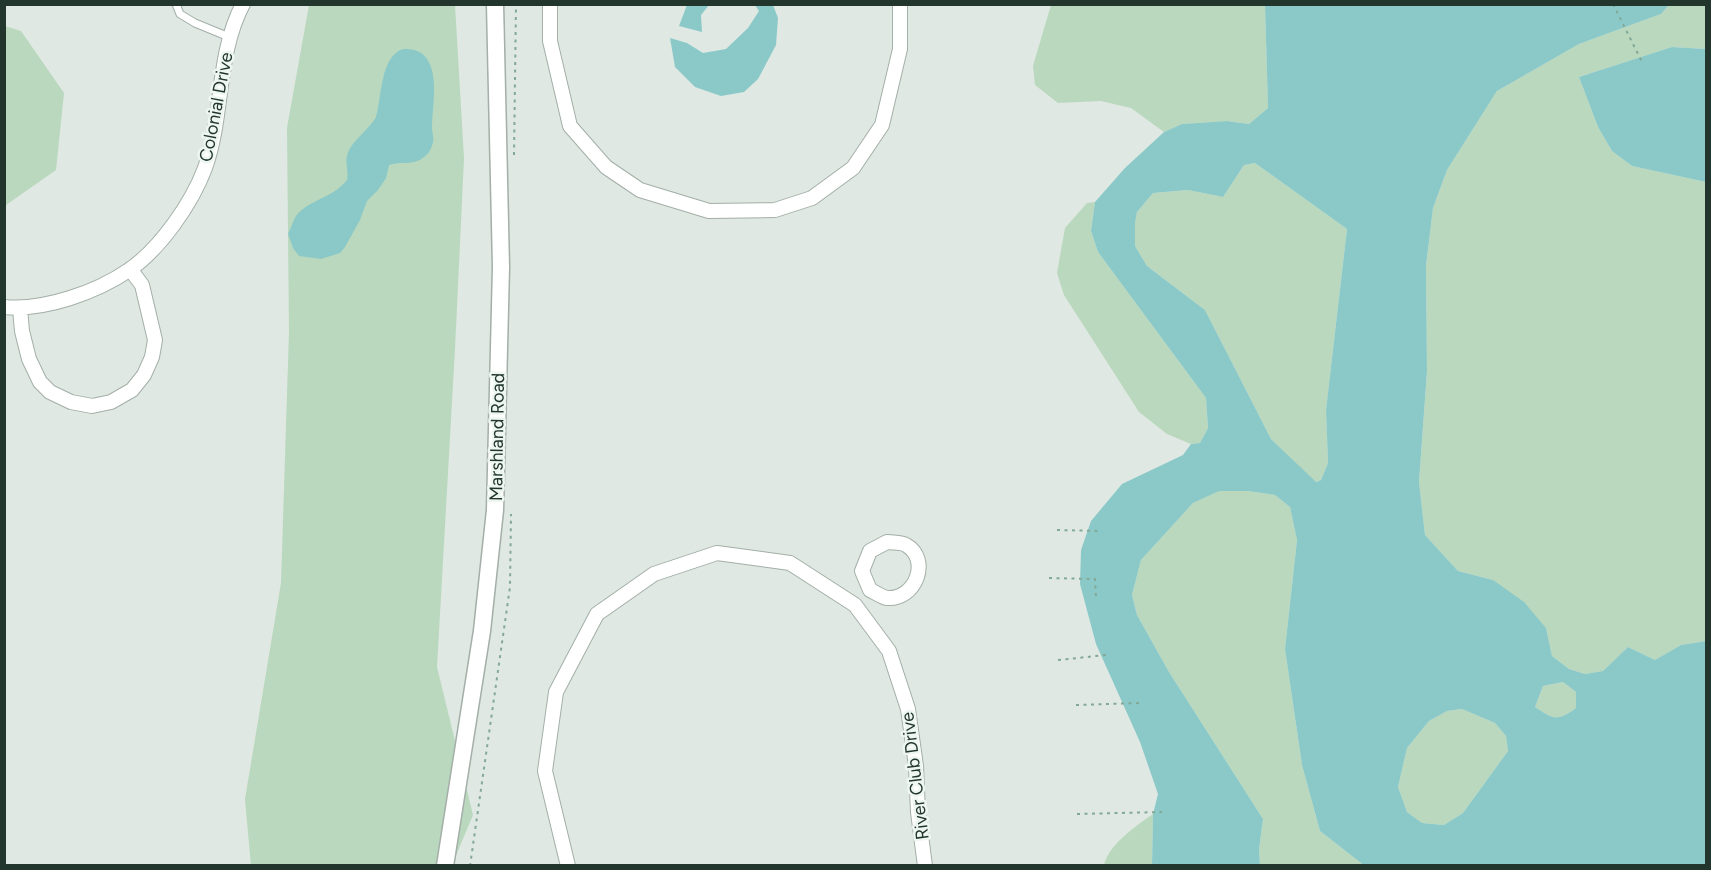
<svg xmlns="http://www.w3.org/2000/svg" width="1711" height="870" font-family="Figtree,sans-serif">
<rect width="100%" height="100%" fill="#dfe8e2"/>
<path fill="#b9d8bd" d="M309,5H455L464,158L455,349L437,667L473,815L452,865L251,866L245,799L281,583L289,332L287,128Z
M1051,5H1265L1268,108L1249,124L1227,121L1182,124L1164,132L1131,108L1101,101L1058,103L1035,85L1033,66Z
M1669,5H1706V49L1672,47L1579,77L1598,127L1612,151L1632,166L1706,182V641L1681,645L1655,660L1628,647L1603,671L1585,674L1569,669L1552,656L1546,628L1493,580L1458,571L1425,535L1419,482L1427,371L1426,266L1433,208L1447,170L1497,91L1579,44L1661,14Z
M5,26L21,31L64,93L56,170L6,205L4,204Z
M1255,163L1347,229L1326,410L1328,463L1321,480L1315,482L1271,439L1205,310L1147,266L1135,246V223L1137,212L1153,193L1188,190L1223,197L1244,165Z
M1095,202L1091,231L1098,252L1206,398L1208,428L1200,443L1191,444L1167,434L1139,412L1064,295L1057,273L1065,228L1087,203Z
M1218,491H1248L1275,495L1290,507L1297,540L1285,649L1302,765L1320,831L1361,863L1362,865H1260L1259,850L1263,819L1169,672L1137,615L1132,595L1141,560L1193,503Z
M1563,682L1576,692V708C1557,722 1553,719 1535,707L1543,686Z
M1462,709L1495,723L1506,736L1508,751L1463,813L1444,825L1422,823L1407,812L1398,787L1407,748L1429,721L1447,711Z
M1153,814L1152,865H1104C1109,844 1136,826 1153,814Z"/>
<path fill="#8bc9c9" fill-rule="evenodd" d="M687,5H709L701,15L702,32L679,26Z
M755,5H773L778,18L776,45L758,79L744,92L721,96L695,87L675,67L670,38L687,43L703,53L726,49L748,28L759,11Z
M1265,5H1669L1661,14L1579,44L1497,91L1447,170L1433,208L1426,266L1427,371L1419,482L1425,535L1458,571L1493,580L1524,602L1546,628L1552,656L1569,669L1585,674L1603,671L1628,647L1655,660L1681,645L1706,641V865H1362L1361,863L1320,831L1302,765L1285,649L1297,540L1290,507L1275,495L1248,491H1219L1193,503L1141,560L1132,595L1137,615L1169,672L1263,819L1259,850L1260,865H1152L1153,814L1158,794L1140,742L1096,644L1080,584L1081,550L1091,521L1122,484L1183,455L1191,444L1200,443L1208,428L1206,398L1098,252L1091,231L1095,202L1125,168L1164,132L1182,124L1227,121L1249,124L1268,108ZM1255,163L1347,229L1326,410L1328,463L1321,480L1316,482L1271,439L1205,310L1147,266L1135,246V223L1137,212L1153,193L1188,190L1223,197L1244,165ZM1563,682L1576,692V708C1557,722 1553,719 1535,707L1543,686ZM1462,709L1495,723L1506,736L1508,751L1463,813L1444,825L1422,823L1407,812L1398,787L1407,748L1429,721L1447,711Z
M1672,47L1706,49V182L1632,166L1612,151L1598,127L1579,77Z
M403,49C413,49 421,50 427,59C439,77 432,107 432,128C432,132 434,137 433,142C432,147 429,154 424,157C414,166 400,161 389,165L386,178L378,190L367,201L360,220L345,247L340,253L321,259L299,256L293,248L288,234C291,228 293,221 296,216C309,199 332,199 347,180C349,172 345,164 347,156C350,142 369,130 376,117C382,96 380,57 403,49Z"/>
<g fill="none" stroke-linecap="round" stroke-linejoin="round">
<defs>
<path id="service" d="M176,4L180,14L195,23L229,37"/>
<path id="minor" d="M550,4V41L570,126L606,167L640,190L709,211L775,210L812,198L853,168L882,125L900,49V4
M4,307C44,311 97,292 129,270C160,249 192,203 205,168C224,115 216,55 243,4
M20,309L22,331L29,359L40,382L50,392L71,402L92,406L111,402L132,390L144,375L152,357L155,340L142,285L130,269
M887,542C893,543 901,542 906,545C931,559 916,600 887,598C881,597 875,592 870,590L862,571L870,551Z
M568,866L545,771L556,692L597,614L654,574L717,553L790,563L855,605L889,651L908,709L916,766L918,812L925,866"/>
<path id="tertiary" d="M445,866L482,631L495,510L501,267L495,4"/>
</defs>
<use href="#service" stroke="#a3afa8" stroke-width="9"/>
<use href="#minor" stroke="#a3afa8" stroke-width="16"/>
<use href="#tertiary" stroke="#a3afa8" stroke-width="19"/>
<path stroke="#82a997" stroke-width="2" stroke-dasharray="3 4.5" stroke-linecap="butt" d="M1613,4L1643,64
M514,155L516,4
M1057,530L1100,531
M1049,578L1095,579L1096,597
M1058,660L1106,655
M1076,705L1140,703
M1077,814L1162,812
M470,866L510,587L511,514"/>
<use href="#service" stroke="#fff" stroke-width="7"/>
<use href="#minor" stroke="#fff" stroke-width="14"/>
<use href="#tertiary" stroke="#fff" stroke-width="16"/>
</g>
<g text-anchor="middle" stroke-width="5" stroke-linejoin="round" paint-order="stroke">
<g font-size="18" fill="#22362e" stroke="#eef6f1">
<text transform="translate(216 107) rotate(-79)" y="6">Colonial Drive</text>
<text transform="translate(497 437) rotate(-89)" y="6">Marshland Road</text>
<text transform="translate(915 776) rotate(-97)" y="6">River Club Drive</text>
</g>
</g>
<rect width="1711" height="870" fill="none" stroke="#22362e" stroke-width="12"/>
</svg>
